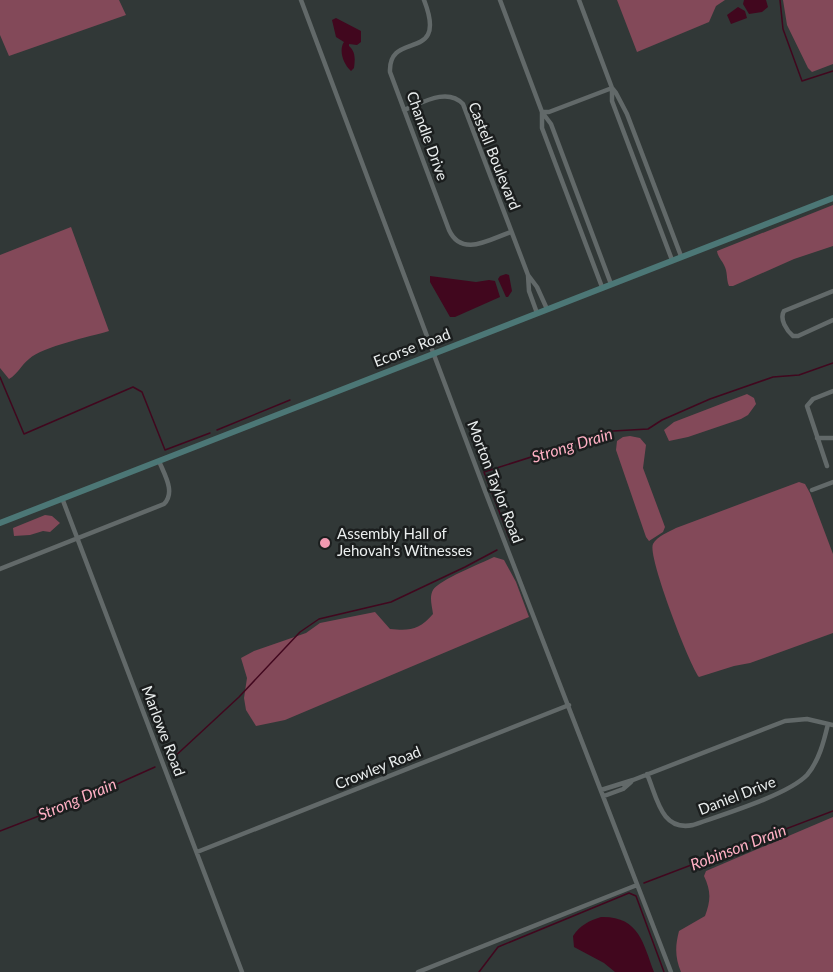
<svg xmlns="http://www.w3.org/2000/svg" width="833" height="972" font-family="Lato,sans-serif">
<rect width="100%" height="100%" fill="#313837"/>
<path fill="#834959" d="M0,0H119L126,15L9,56L0,35Z
M617,0H725L716,6L709,22L637,52Z
M783,0H833V64L812,72L808,68L787,25Z
M833,205V246L794,259L733,286H729C726,279 728,272 724,265C722,260 718,258 717,251Z
M71,227L109,331C89,337 44,346 29,359C21,365 18,374 9,379L0,368V255Z
M747,394L754,398L756,404L748,415L741,419L688,437L669,441L664,430L674,422Z
M630,436L640,438L646,445L643,468L665,527L663,532L649,541L646,537L616,450L617,441L623,437Z
M799,482L805,484L810,493L833,554V633L750,663L734,666L699,677C689,664 647,555 653,544C657,536 669,532 676,528Z
M45,515L52,516L60,523L50,532L43,531L30,535L14,536L13,528Z
M494,557L504,560L516,582L529,617L285,720L256,726L246,710L244,698L247,678L241,658L254,651L306,633L320,623L375,612L390,629C410,631 419,630 433,614C432,606 429,597 433,590C439,580 482,563 494,557Z
M833,817V972H681C675,958 675,946 679,931L705,916C711,900 711,891 704,876L706,871Z"/>
<path fill="#41071e" d="M744,0H766L768,7L762,12L749,14L743,4Z
M738,7L745,11L747,18L731,24L727,15Z
M336,18L361,31V42L357,45L349,44V46C356,52 355,60 354,68L351,71C342,63 339,49 344,42L336,37L332,20Z
M506,274L509,275L512,291L508,297H506L498,279L500,276Z
M430,276L476,282L489,280L495,281L500,297L455,317H450L430,282Z
M601,917C639,916 643,943 654,972H615L604,963L574,947L573,936C580,925 589,921 601,917Z"/>
<g fill="none" stroke-linecap="round" stroke-linejoin="round">
<path stroke="#41071e" stroke-width="1.5" d="M780,0L783,29L802,81L833,71
M0,377L24,434L133,387L142,392L165,450L210,433
M217,430L290,400
M511,542L484,472L613,431L648,429L662,420L710,399L773,377L799,375L833,363
M171,760L239,697L300,632L319,619L391,602L465,567L497,550
M0,831L88,797L155,767
M644,883L833,811
M479,972L498,947L629,893L636,896L664,972"/>
<path stroke="#626969" stroke-width="4.5" d="M301,0L485,491L671,972
M424,0C449,64 388,29 390,72L449,230C462,258 490,239 511,232
M500,0L542,112L551,124L611,284
M579,0L612,88L616,93L627,114L681,256
M612,88V101L672,260
M404,110C422,103 447,87 463,104L528,275L529,291L537,313
M542,112V128L602,287
M542,112H549L612,88
M528,275L537,287L547,309
M833,291L784,311C779,319 787,331 793,336H798L833,320
M817,438H833
M827,466L807,406L813,399L833,391
M812,490L833,482
M62,498L242,972
M0,569L164,504C176,492 164,474 159,461
M647,774C657,797 661,832 693,825C721,815 788,795 807,775C819,761 824,741 828,724
M601,790L633,780L785,721L807,719L833,725
M604,796L623,789L631,782
M197,852L569,705
M418,972L637,885"/>
<path stroke="#4c7776" stroke-width="6" d="M0,523L833,198"/>
</g>
<circle fill="#f19ab1" stroke="#1b1e1e" stroke-width="2" cx="325" cy="543" r="6"/>
<g text-anchor="middle" stroke-width="5" stroke-linejoin="round" paint-order="stroke">
<g font-size="15" fill="#ebefef" stroke="#1b1e1e">
<text transform="translate(427 136) rotate(70)" y="5">Chandle Drive</text>
<text transform="translate(494 156) rotate(68)" y="5">Castell Boulevard</text>
<text transform="translate(412 348) rotate(-21)" y="5">Ecorse Road</text>
<text transform="translate(495 482) rotate(69)" y="5">Morton Taylor Road</text>
<text transform="translate(163 731) rotate(69)" y="5">Marlowe Road</text>
<text transform="translate(378 768) rotate(-22)" y="5">Crowley Road</text>
<text transform="translate(737 796) rotate(-21)" y="5">Daniel Drive</text>
</g>
<g font-size="15" fill="#ebefef" stroke="#1b1e1e" text-anchor="start">
<text x="337" y="539">Assembly Hall of<tspan x="337" dy="17">Jehovah's Witnesses</tspan></text>
</g>
<g font-size="16" font-style="italic" fill="#ffb0c4" stroke="#1b1e1e">
<text transform="translate(572 445) rotate(-17)" y="6">Strong Drain</text>
<text transform="translate(77 799) rotate(-23)" y="6">Strong Drain</text>
<text transform="translate(738 847) rotate(-21)" y="6">Robinson Drain</text>
</g>
</g>
</svg>
